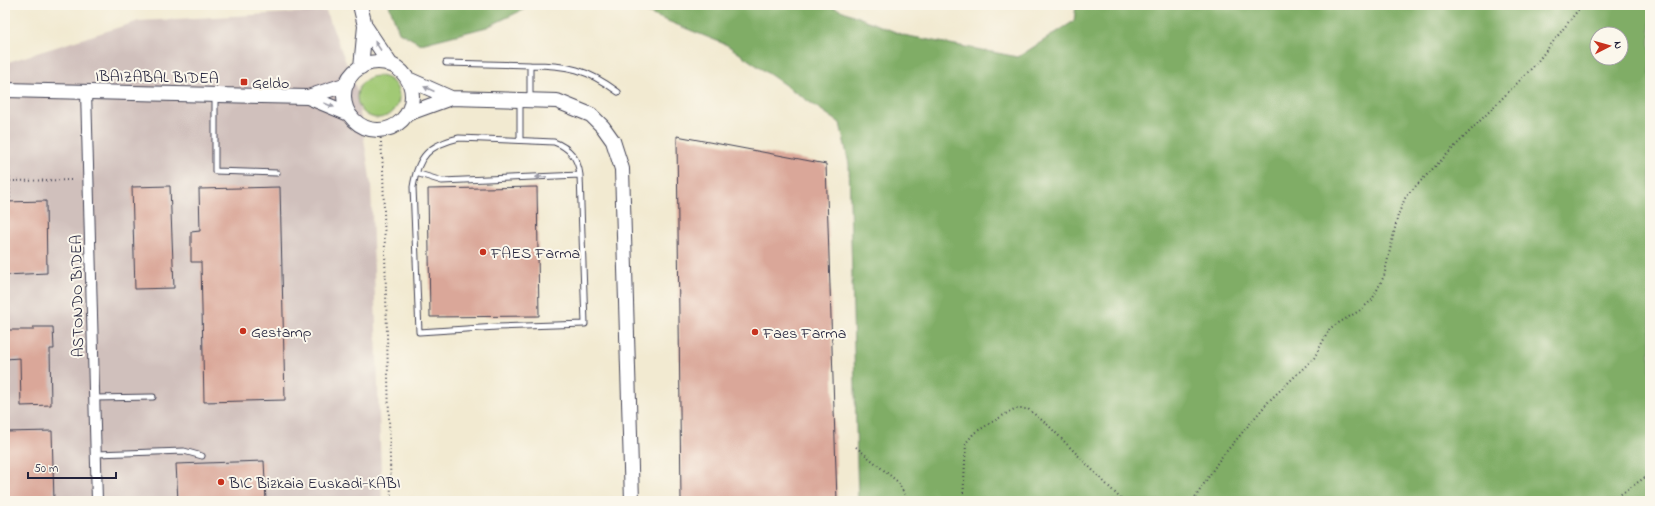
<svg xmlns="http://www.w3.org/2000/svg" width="1655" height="506" font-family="'Indie Flower',sans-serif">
<rect width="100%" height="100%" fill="#fbf7ec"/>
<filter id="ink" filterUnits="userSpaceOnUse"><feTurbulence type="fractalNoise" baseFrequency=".025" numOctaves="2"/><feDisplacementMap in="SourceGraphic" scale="8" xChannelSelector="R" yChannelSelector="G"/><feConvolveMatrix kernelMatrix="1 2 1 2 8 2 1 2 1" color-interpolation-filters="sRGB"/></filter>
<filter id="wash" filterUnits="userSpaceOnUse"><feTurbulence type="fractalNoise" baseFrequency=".012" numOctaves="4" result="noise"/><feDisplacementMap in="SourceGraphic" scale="16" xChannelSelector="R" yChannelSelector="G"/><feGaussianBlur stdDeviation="0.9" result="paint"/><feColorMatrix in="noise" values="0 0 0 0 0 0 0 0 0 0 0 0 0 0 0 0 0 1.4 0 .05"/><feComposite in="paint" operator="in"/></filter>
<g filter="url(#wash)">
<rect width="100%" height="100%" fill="#f2ead1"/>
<path fill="#d0c0bc" d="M326,11L356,88L371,184L382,501H5V63L139,21Z"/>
<path fill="#a1c974" stroke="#627658" d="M357 97a21 21 0 1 1 42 0a21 21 0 1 1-42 0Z"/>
<path fill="#80ad66" stroke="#516850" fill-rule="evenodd" d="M389,5H533L487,27L421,44L399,32Z
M628,5H828L903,35L1018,57L1074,21L1076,5H1650V501H858L849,164L840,123L727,45ZM1597,34H1621V58H1597Z"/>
<g id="blocks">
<path fill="#daa799" d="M677,136L826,164L837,501H681Z
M170,186L174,288L135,289L132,187Z
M280,187L285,400L204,402L201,262H191V232L200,231L199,189Z
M537,187L539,316L430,317L428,189Z
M46,201L47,273L5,275V202Z
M33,327H53L54,349H50L51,405L21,406L20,358L5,359V330H33Z
M52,431L54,501H5V432Z
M264,461L266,501H178L176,464Z"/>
</g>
</g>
<g filter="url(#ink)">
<use href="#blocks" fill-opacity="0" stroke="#414052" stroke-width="1"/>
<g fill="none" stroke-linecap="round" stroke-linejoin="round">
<defs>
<path id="lane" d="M446,63L530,65
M215,95V171L277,173
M530,99V65C568,65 587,69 618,92
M459,138L554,142C570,148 578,158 580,175L585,324L497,327L419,332L413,187C418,156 429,145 459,138Z
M520,140V101
M416,173L442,181L580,175
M94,398L153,397
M96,454L184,451L202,456"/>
<path id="street" d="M86,91L97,501"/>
<path id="secondary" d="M360,5L365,26L391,65
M344 96a34 34 0 1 1 68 0a34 34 0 1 1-68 0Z
M361,67L365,26
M408,79L451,98
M5,90L308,97L347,84
M308,97L349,114
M407,114L451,98L557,101L591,115L603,127L613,141L622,169L632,501"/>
</defs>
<use href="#lane" stroke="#414052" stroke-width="7"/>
<use href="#street" stroke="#414052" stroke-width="12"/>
<use href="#secondary" stroke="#414052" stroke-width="16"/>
<path stroke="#414052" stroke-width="2" stroke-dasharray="1 3" stroke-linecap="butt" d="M7,105L10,202
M380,130L383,168L391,501
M10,181L74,180
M856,447L898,482L908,501
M963,501L966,443L974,433L1014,409H1028L1048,425L1123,501
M1193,501L1220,459L1269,401L1314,358L1330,328L1359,311L1372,300L1384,276L1398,215L1406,196L1534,66L1582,5
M1611,501L1647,476L1650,475"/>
<use href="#lane" stroke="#fff" stroke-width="5"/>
<use href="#street" stroke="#fff" stroke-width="10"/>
<use href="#secondary" stroke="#fff" stroke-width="14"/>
</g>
<defs><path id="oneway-solid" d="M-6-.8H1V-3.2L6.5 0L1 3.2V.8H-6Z"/></defs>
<g fill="#9c9ca7">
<use href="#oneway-solid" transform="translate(378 46) rotate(-124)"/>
<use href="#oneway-solid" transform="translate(429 89) rotate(-156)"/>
<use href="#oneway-solid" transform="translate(329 105) rotate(23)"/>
<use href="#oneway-solid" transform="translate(541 177) rotate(178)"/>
</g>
</g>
<g fill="#c8321e" stroke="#fbf7ec" stroke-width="1.5">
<rect x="240" y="78" width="8" height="8" rx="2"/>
<circle cx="483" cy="252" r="4"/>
<circle cx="243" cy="331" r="4"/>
<circle cx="755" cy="332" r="4"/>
<circle cx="221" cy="482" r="4"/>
</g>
<g text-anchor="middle" stroke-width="4" stroke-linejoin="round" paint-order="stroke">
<g font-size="16" fill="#22223b" stroke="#fbf7ec">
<text transform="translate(157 76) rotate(1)" y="6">IBAIZABAL BIDEA</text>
<text transform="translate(76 296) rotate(-91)" y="6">ASTONDO BIDEA</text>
</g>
<g font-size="16" fill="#22223b" stroke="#fbf7ec" text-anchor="start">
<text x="252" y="88">Geldo</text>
<text x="491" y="258">FAES Farma</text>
<text x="251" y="337">Gestamp</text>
<text x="763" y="338">Faes Farma</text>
<text x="229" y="488">BIC Bizkaia Euskadi-KABI</text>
</g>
</g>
<rect width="1655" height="506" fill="none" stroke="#fbf7ec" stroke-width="20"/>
<g transform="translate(1609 46) rotate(84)"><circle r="19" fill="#fbf7ec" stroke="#a4a2a5"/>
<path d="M0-3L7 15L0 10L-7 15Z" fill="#c8321e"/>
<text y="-6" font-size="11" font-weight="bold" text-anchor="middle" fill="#22223b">N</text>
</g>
<path d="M28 472v6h88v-6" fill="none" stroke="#22223b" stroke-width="2"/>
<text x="34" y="472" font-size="12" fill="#22223b" stroke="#fbf7ec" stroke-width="3" paint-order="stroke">50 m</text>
</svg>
